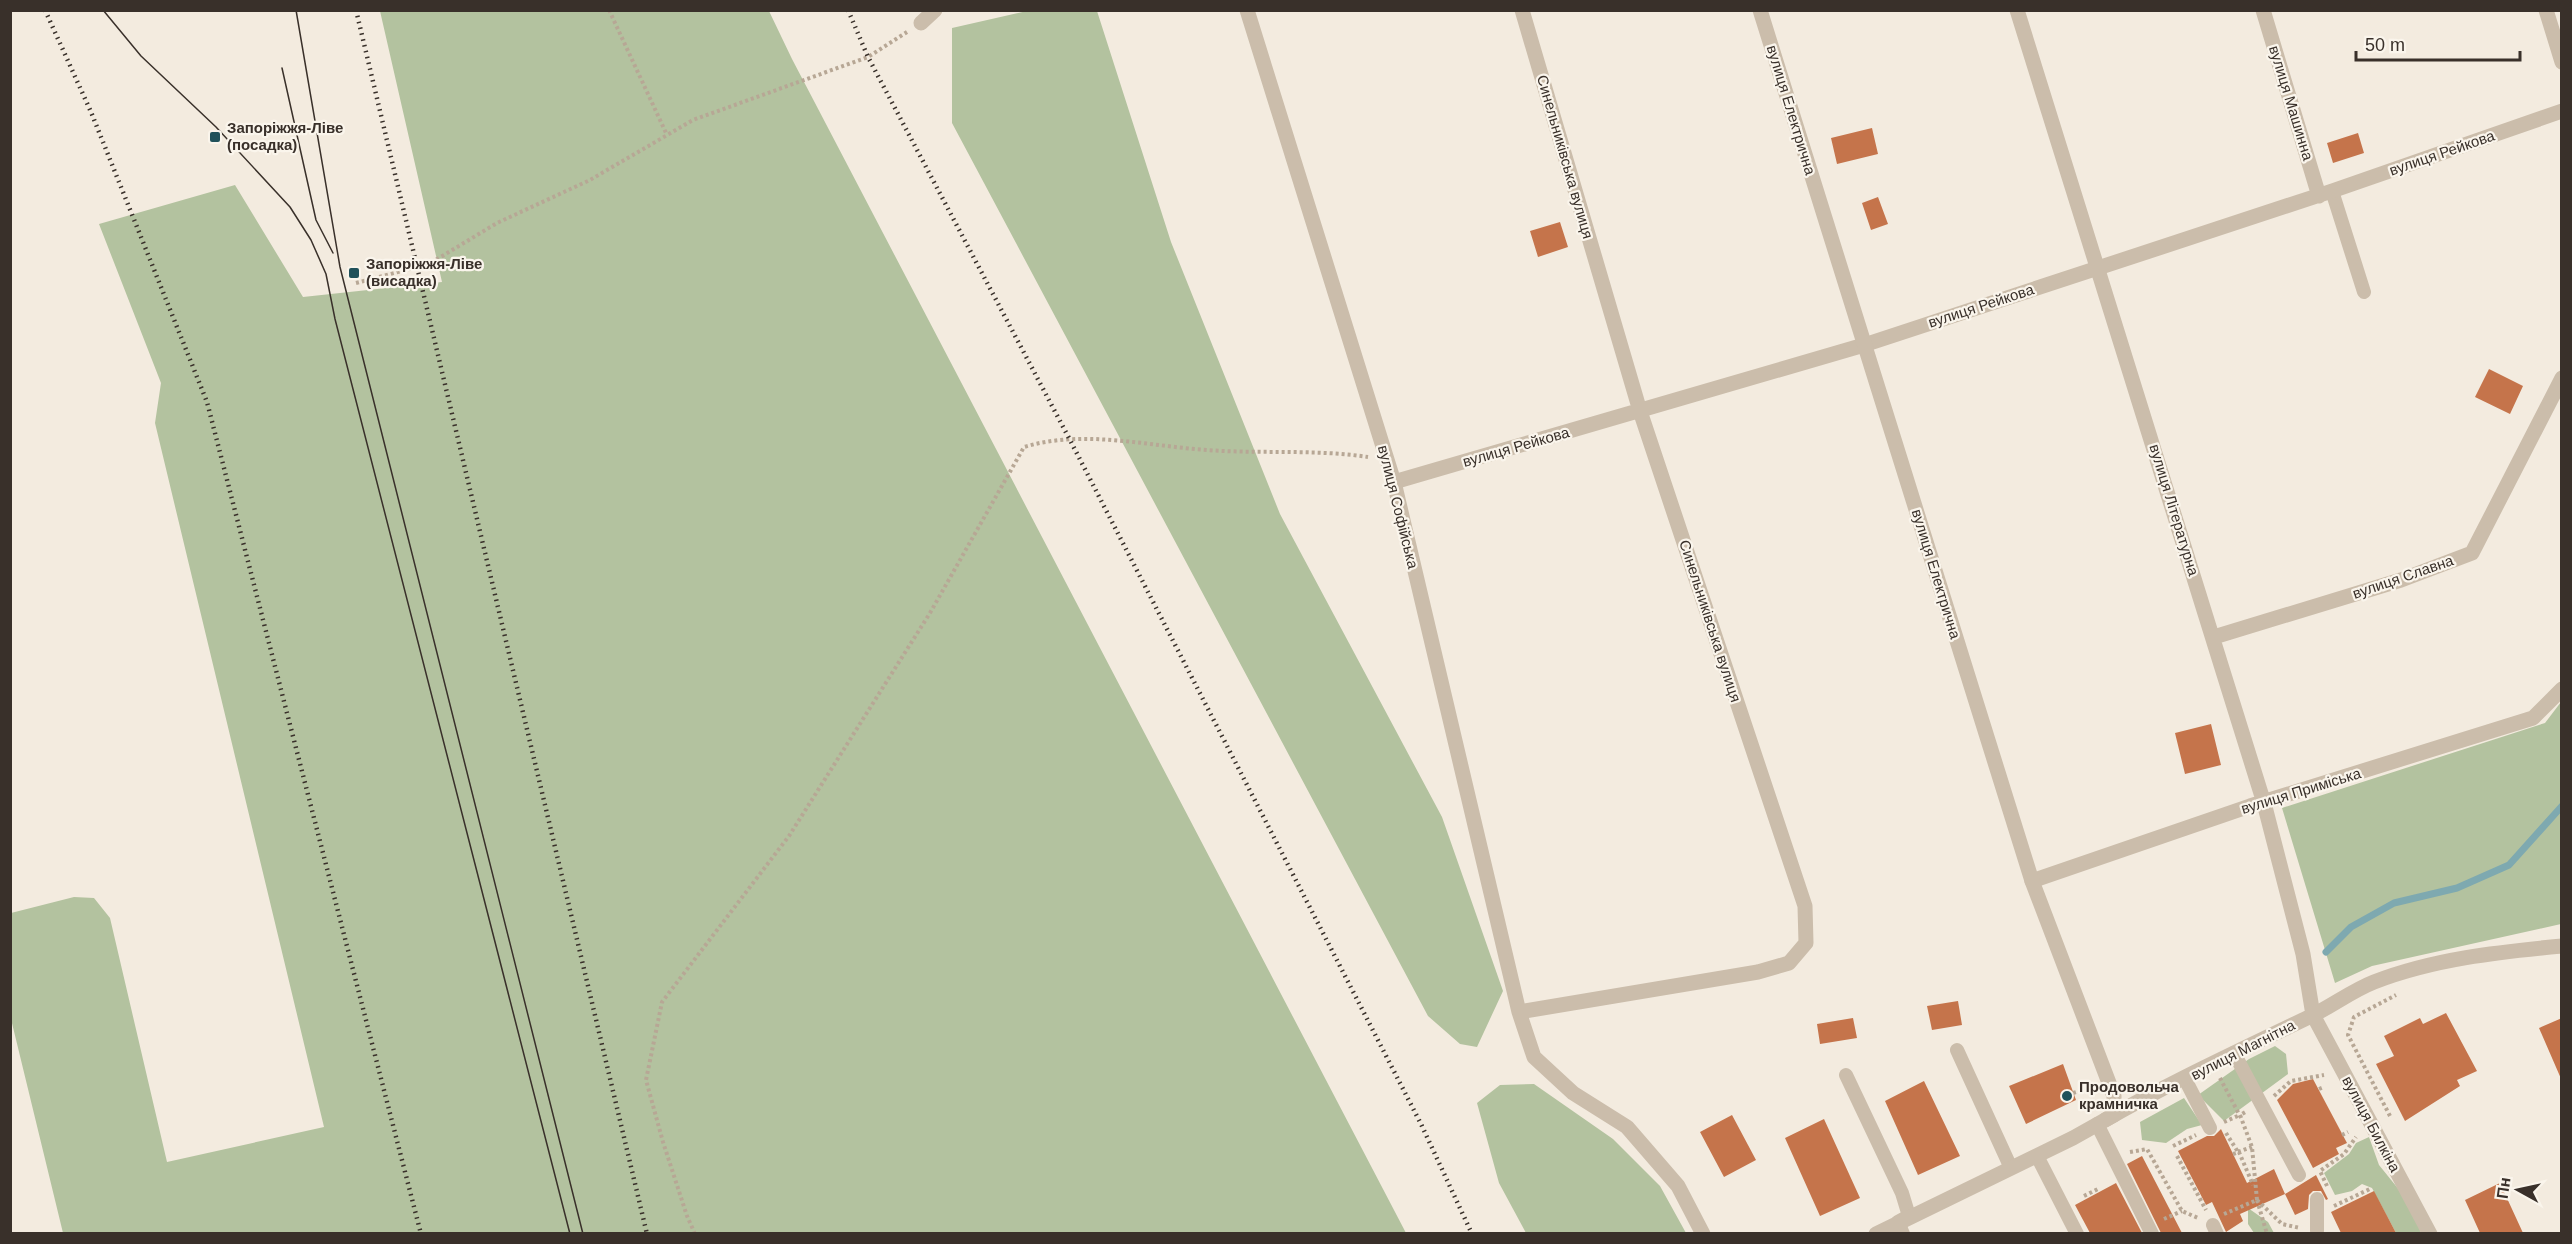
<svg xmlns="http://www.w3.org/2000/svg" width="2572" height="1244" font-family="Arial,sans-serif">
<rect width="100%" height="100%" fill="#f3ebdf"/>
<path fill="#b3c29f" d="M380,11H769L792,59L1406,1233H63L11,1019V913L74,897L94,898L110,918L167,1162L324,1127L155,423L161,383L99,224L235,185L303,297L442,282Z
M1027,11H1097L1171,242L1280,514L1442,817L1503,991L1477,1047L1460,1044L1428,1016L952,123V28Z
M2561,702V924L2372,966L2335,983L2282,808L2545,723Z
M2275,1046L2286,1054L2288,1074L2224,1121L2198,1095L2249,1059Z
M1534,1084L1613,1139L1660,1186L1686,1233H1526L1499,1183L1477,1103L1500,1085Z
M2184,1098L2202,1125L2187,1129L2166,1143L2142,1140L2140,1122Z
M2369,1137L2379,1165L2413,1207L2421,1233H2396L2372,1188L2362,1184L2352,1191L2335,1195L2324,1173L2349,1154L2356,1143Z
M2248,1208L2268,1222L2274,1233H2254L2248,1224Z"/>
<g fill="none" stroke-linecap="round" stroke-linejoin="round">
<path stroke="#7ea9b0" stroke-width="7" d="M2326,952L2351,927L2394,903L2457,888L2509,865L2562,806"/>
</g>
<path fill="#c5744b" d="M1872,128L1878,154L1837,164L1831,138Z
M2358,133L2364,153L2333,163L2327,143Z
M1878,197L1888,224L1871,230L1862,203Z
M1560,222L1568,247L1538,257L1530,231Z
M2489,369L2523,386L2510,414L2475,397Z
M2211,724L2221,765L2185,774L2175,733Z
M1958,1001L1962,1025L1932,1030L1927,1006Z
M2446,1013L2477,1071L2457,1080L2460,1086L2405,1121L2376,1064L2394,1056L2384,1036L2420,1018L2423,1024Z
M1853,1018L1857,1038L1820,1044L1817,1024Z
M2562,1018V1081L2539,1028Z
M2063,1064L2076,1100L2026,1124L2009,1086Z
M2313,1079L2347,1143L2336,1148L2339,1154L2313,1168L2277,1100L2293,1084Z
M1924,1081L1960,1156L1918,1175L1885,1101Z
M1732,1115L1756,1160L1724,1177L1700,1132Z
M1824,1119L1860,1198L1820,1216L1785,1138Z
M2221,1129L2247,1183L2274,1169L2285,1194L2240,1214L2243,1221L2226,1232L2212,1202L2206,1205L2178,1151L2207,1136H2214Z
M2142,1156L2182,1233H2161L2127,1164Z
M2316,1175L2328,1199L2326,1200L2321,1191H2313L2309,1195L2308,1209L2295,1215L2285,1194Z
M2116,1183L2142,1233H2090L2075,1205Z
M2500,1183L2523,1233H2480L2465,1200Z
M2374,1191L2396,1233H2341L2331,1212Z"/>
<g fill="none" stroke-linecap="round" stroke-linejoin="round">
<path stroke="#b7a795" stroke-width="4" stroke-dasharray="3 3" stroke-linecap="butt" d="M609,10L667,135
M356,283L429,264L497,223L590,180L693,120L868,57L907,32
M2220,1078L2240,1116
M2319,1089L2324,1087
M2073,1093L2093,1087
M2274,1096L2291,1081L2324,1075
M2390,1116L2348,1035L2354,1017L2396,995
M2224,1122L2240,1115
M2226,1133L2238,1152
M2342,1135L2348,1132
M2173,1146L2196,1135
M2130,1152L2147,1149L2182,1211L2198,1218
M2238,1152L2252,1147
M2233,1154L2239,1152L2253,1185
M2177,1156L2206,1210
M2327,1186L2320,1171L2344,1154L2356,1137
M2084,1196L2100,1188
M2257,1200L2282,1224L2300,1228
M2257,1200L2267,1234
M2334,1206L2372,1188
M2224,1214L2257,1200L2252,1147L2240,1115L2247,1111
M2164,1219L2182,1211
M695,1234L687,1216L663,1142L646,1080L662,1002L789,836L930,613L1024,447C1083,429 1147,446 1207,450C1260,454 1315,449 1368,457"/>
<path stroke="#cbbdab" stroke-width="14" d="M2332,191L2364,292
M1957,1050L2011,1168
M2234,1053L2299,1175
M1846,1075L1902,1193L1909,1216L1898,1222L1903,1234
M2185,1079L2210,1128
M2097,1124L2152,1234
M2037,1156L2077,1234
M2317,1199V1231
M2213,1225L2217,1234"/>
<path stroke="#cbbdab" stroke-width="15" d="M1247,10L1394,482L1519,1012L1534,1057L1573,1093L1627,1127L1678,1186L1703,1234
M2017,10L2264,803L2303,954L2313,1015L2430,1234
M2263,10L2319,196
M2546,10L2562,62
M921,23L935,10
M1394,482L1864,345L2332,191L2562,111
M2214,637L2401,580L2472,553L2562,378
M2032,881L2250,806L2533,718L2562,689
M1519,1012L1758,972L1789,963L1806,943L1805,906L1640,411L1522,10
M2105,1120C2171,1082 2241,1050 2309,1017C2331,1007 2351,991 2374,982C2433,959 2498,952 2562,946"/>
<path stroke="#cbbdab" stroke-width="15" d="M1760,10L2032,881L2114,1096V1115L2073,1138L1876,1234"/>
<path stroke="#39302a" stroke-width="1.5" d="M103,10L141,56L216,127L290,207L311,240L326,274L335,319L570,1234
M296,10L340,267L583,1234
M282,68L316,220L333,253"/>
<path stroke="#39302a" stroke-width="4.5" stroke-dasharray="1.5 4.5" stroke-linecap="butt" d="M45,10L91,112L207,402L421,1234
M356,10L647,1234
M848,10L868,57L1070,440L1421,1124L1472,1234"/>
</g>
<g fill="#20515a" stroke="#faf5ec" stroke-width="2">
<rect x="209" y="131" width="12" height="12" rx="3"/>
<rect x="348" y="267" width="12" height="12" rx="3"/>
<circle cx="2067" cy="1096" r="6"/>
</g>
<g text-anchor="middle" stroke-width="4.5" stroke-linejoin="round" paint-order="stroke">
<g font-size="15" fill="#39302a" stroke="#faf5ec">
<text transform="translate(2291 103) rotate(73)" y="5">вулиця Машинна</text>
<text transform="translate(1791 110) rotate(73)" y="5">вулиця Електрична</text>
<text transform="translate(2442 153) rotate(-19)" y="5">вулиця Рейкова</text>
<text transform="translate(1565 157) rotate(74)" y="5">Синельниківська вулиця</text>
<text transform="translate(1981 306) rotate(-18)" y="5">вулиця Рейкова</text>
<text transform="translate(1516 447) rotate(-16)" y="5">вулиця Рейкова</text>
<text transform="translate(1398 507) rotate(76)" y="5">вулиця Софійська</text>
<text transform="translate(2174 510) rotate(73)" y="5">вулиця Літературна</text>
<text transform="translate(1936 574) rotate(73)" y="5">вулиця Електрична</text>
<text transform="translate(2403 577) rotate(-19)" y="5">вулиця Славна</text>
<text transform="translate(1710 621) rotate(72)" y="5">Синельниківська вулиця</text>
<text transform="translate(2301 791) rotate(-17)" y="5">вулиця Приміська</text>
<text transform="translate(2243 1050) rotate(-27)" y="5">вулиця Магнітна</text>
<text transform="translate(2371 1124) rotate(62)" y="5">вулиця Билкіна</text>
</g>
<g font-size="15" font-weight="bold" fill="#39302a" stroke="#faf5ec" text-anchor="start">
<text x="227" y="133">Запоріжжя-Ліве<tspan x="227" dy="17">(посадка)</tspan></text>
<text x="366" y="269">Запоріжжя-Ліве<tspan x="366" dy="17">(висадка)</tspan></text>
<text x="2079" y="1092">Продовольча<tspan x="2079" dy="17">крамничка</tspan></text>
</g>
</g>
<rect width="2572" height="1244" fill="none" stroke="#39302a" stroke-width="24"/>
<g transform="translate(2518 1190) rotate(278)" stroke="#faf5ec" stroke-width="4.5" paint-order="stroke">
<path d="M0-4.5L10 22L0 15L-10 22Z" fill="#39302a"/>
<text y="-9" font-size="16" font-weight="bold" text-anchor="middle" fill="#39302a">Пн</text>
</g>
<path d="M2356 51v9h164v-9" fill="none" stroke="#39302a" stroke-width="3"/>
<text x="2365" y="51" font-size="18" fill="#39302a" stroke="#faf5ec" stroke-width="4.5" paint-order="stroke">50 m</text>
</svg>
